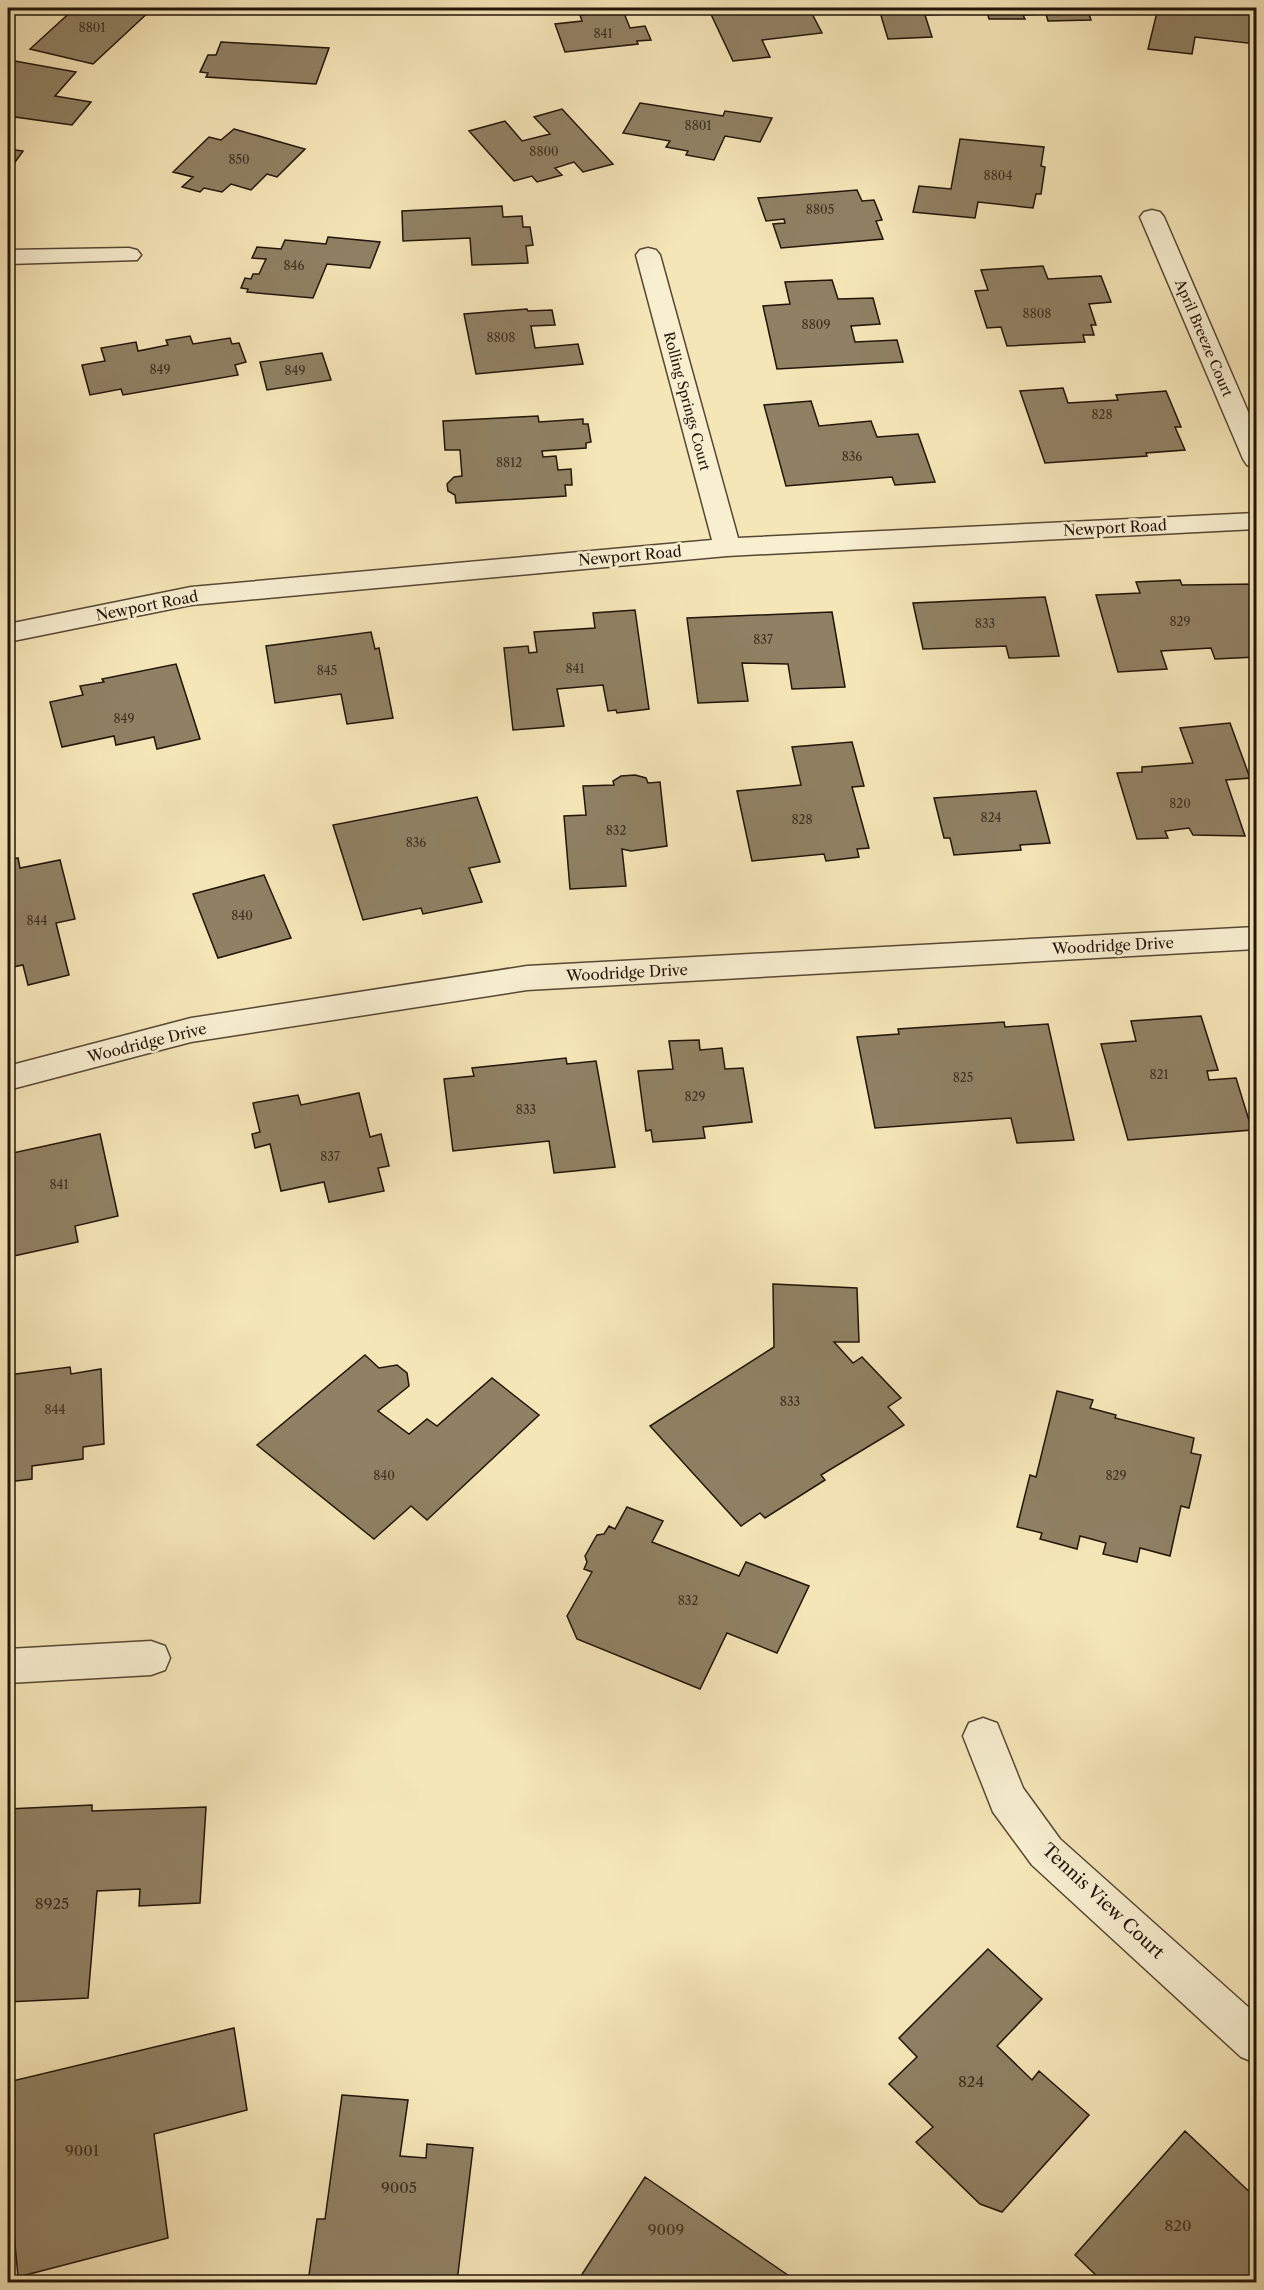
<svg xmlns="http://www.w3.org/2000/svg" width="1264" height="2290" font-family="'Libre Caslon Text',serif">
<rect width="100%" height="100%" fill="#f5e6b8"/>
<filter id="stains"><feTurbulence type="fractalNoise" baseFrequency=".00333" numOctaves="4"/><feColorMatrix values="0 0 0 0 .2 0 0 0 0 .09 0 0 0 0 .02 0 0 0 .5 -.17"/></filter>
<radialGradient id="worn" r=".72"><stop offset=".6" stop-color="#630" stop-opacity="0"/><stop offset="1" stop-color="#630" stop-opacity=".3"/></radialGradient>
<path fill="#908164" stroke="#221408" stroke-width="1.5" d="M75,8H153L93,64L30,49Z
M708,8H809L822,33L762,40L770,57L733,61Z
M871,8H969L971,13L925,15L932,37L888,39L879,9Z
M986,8H1087L1091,20L1048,21L1046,14L1023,15L1025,19H989Z
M1158,8H1256V44L1195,37L1192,54L1148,49Z
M619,11L624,13L630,28L645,26L651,40L637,41L638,44L565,52L555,24L582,21L580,15Z
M221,42L329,48L316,84L206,77L208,73L200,72L208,55H216Z
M9,60L76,72L55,96L91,102L72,125L8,116Z
M640,103L723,116L725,111L772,118L760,142L725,136L714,160L686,155L688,151L666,147L670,141L623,133Z
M562,109L613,164L583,172L574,162L555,168L562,175L537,182L532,176L514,181L469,131L505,121L522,141L550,134L534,117Z
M234,129L305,149L277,177L267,174L251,190L231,184L222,192L204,188L200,192L182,187L193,177L173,172L209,137L221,140Z
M960,139L1044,147L1041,166L1045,167L1041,194H1036L1033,208L978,202L975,218L913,212L919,186L951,189Z
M8,149L23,151L8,172Z
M857,190L862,201L874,200L882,220L876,221L883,239L781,248L773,224L785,223L784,219L766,221L758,198Z
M502,206L503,217L522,216L523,227H530L533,245L526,246L528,263L472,265L470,238L403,241L402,211Z
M328,237L380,242L370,268L327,264L313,298L247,292L248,289L241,288L245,278L251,279L253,274H259L266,259L252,258L257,247L281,249L285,240L326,244Z
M1043,266L1048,279L1101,276L1111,302L1089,304L1096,325H1091L1094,335H1083L1085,342L1007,346L1001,327L987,328L975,291L988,290L981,270Z
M832,280L838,299L873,298L880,324L851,326L855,342L897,340L903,362L777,369L763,306L790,304L785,282Z
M527,309L528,311L552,310L555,325L531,326L535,348L578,344L583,364L476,374L464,314Z
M190,336L193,344L230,338L232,344L239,343L246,362L235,365L238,375L123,395L121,389L90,395L82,365L105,361L101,348L136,342L138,351L168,345L166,340Z
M322,353L331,380L267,390L260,362Z
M1063,388L1068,403L1118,400L1116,395L1166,391L1181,427H1175L1185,450L1146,453L1147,456L1045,463L1020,391Z
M811,401L819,426L871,421L877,437L918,434L935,482L895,485L892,477L786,486L764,405Z
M538,416L539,422L583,419V424H588L591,442L586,443V448L542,451L543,457L556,456L558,470L571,469L572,485H565L566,496L456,503L455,495L448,491L447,484L454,477L462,476L460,450H445L443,421Z
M1180,580L1182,585L1256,584V657L1215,659L1211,648L1161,651L1167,669L1118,672L1096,595L1140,593L1136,582Z
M1045,597L1059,656L1009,658L1006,646L923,649L913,603Z
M635,610L649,709L617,713L616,710L608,711L603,685L557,689L564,726L513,730L504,648L528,646L529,653L537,652L534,632L595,628L593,613Z
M832,612L845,687L792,689L788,664L742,663L748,701L698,703L687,618Z
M371,632L375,649L379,648L393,718L347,724L341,694L275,703L266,646Z
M176,664L200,739L157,749L154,737L116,745L114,736L62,747L50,702L83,695L80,686L104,682L102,679Z
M1230,723L1250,778L1226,780L1245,836L1193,835L1189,828L1165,831L1168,838L1137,839L1117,773L1142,772V767L1193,763L1180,728Z
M852,742L864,786L852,787L869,848L857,849L859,857L826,861L824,854L752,861L737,791L801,785L792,747Z
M635,775L646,778L648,783L660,782L667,846L631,851L622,849L626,886L570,889L564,816L586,815L583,786L614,785L613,781L621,776Z
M1036,791L1050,843L1020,845L1021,850L954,855L950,838H944L934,798Z
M477,797L500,862L469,868L482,902L423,914L421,908L363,920L333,825Z
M18,858L20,868L60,860L75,919L56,923L69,975L28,985L23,965L8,968V860Z
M264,875L291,938L218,958L193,894Z
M1201,1016L1218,1070L1207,1071L1209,1080L1236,1078L1252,1130L1128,1140L1101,1044L1136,1041L1131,1021Z
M1004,1022L1005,1027L1048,1024L1074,1140L1017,1143L1011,1118L875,1128L857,1037L899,1034L898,1029Z
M699,1040L700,1050L722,1048L725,1069L743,1068L752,1122L703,1127L705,1138L653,1142L651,1130L646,1131L638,1071L673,1069L669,1041Z
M566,1058L567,1064L596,1061L615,1167L554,1173L549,1141L453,1151L444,1079L474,1076L472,1068Z
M359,1093L370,1137L381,1134L389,1166L378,1168L384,1191L329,1202L324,1182L281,1191L270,1144L255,1148L252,1134L260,1132L253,1103L298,1095L301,1105Z
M100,1134L118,1216L75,1226L78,1242L9,1257L8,1154Z
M773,1284L857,1288L859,1342H834L853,1363L862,1357L901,1398L888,1407L904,1425L821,1475L825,1480L765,1518L760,1513L741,1526L650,1426L774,1347Z
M365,1355L379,1368L397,1365L407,1373L409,1386L378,1411L409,1434L427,1419L437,1426L492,1378L539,1415L427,1520L411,1506L374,1539L257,1445Z
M70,1367L71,1374L101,1369L104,1444L83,1447V1459L32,1466V1479L8,1482V1375Z
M1057,1391L1093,1400L1090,1408L1116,1415L1115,1418L1194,1438L1191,1453L1201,1455L1189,1508L1181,1506L1170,1556L1140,1548L1137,1562L1103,1554L1106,1543L1080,1536L1077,1549L1040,1539L1042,1533L1017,1527L1030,1475L1036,1477Z
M627,1507L663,1521L652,1542L739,1576L746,1562L809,1586L777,1653L727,1633L700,1689L577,1639L567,1616L592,1572L584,1569L587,1562L585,1556L597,1535L604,1534L609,1526L615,1529Z
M92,1805V1811L206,1807L200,1903L139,1906L140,1889L97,1891L88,1998L8,2002V1809Z
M988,1949L1042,1999L997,2046L1032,2080L1039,2071L1089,2115L1002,2212L980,2204L916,2142L933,2127L889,2084L917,2057L899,2038Z
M234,2028L247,2110L154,2134L168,2238L18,2277L8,2168V2082Z
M342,2095L408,2100L400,2156L426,2158L427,2144L473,2148L457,2282H308L317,2219H325Z
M1185,2131L1256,2198V2282H1103L1075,2255Z
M645,2177L798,2282H577Z"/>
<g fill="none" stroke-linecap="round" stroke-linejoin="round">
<defs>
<path id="minor" d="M1152,210L1160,212L1164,217L1256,430V467L1247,465L1243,459L1140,217L1144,212Z
M129,248L137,250L141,255L137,260L8,264V250Z
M648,248L656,250L660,255L738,538L1256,513V529L727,556L191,605L8,642V624L191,587L712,540L636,255L640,250Z
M1256,927V949L527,990L191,1042L8,1090V1066L191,1018L527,966Z
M151,1641L165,1646L170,1658L165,1670L151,1675L8,1683V1649Z
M983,1718L997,1723L1023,1788L1060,1839L1256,2014V2063L1241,2057L1032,1865L993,1812L963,1736L969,1723Z"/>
</defs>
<use href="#minor" stroke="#574834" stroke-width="3"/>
<use href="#minor" fill="#f8efd1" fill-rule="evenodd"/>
</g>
<g text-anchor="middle" stroke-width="5" stroke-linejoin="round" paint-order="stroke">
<g font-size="12" fill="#3e2f1f">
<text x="92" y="32">8801</text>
<text x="603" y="38">841</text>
<text x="698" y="130">8801</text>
<text x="544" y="156">8800</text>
<text x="239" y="164">850</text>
<text x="998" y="180">8804</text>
<text x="820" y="214">8805</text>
<text x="294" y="270">846</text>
<text x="1037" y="318">8808</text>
<text x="816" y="329">8809</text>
<text x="501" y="342">8808</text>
<text x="160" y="374">849</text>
<text x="295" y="375">849</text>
<text x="1102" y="419">828</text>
<text x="852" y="461">836</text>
<text x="509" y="467">8812</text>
<text x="1180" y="626">829</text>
<text x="985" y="628">833</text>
<text x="763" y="644">837</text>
<text x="575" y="673">841</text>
<text x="327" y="675">845</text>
<text x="124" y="723">849</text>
<text x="1180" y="808">820</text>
<text x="991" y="822">824</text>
<text x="802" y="824">828</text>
<text x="616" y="835">832</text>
<text x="416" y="847">836</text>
<text x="242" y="920">840</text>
<text x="37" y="925">844</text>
<text x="1159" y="1079">821</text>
<text x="963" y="1082">825</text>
<text x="695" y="1101">829</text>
<text x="526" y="1114">833</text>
<text x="330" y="1161">837</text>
<text x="59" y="1189">841</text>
<text x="790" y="1406">833</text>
<text x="55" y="1414">844</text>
<text x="384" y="1480">840</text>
<text x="1116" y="1480">829</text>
<text x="688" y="1605">832</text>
</g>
<g font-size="14" fill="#221408" stroke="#f8efd1">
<text transform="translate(1204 338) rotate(67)" y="5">April Breeze Court</text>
<text transform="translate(687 401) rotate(75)" y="5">Rolling Springs Court</text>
</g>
<g font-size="15" fill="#221408" stroke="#f8efd1">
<text transform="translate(1115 528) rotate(-3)" y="5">Newport Road</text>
<text transform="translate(630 556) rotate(-5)" y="5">Newport Road</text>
<text transform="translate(147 606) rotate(-11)" y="5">Newport Road</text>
<text transform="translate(1113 946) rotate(-3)" y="5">Woodridge Drive</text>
<text transform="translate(627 973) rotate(-3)" y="5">Woodridge Drive</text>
<text transform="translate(147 1043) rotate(-14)" y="5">Woodridge Drive</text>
</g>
<g font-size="15" fill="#3e2f1f">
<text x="52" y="1909">8925</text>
<text x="971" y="2087">824</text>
<text x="82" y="2156">9001</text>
<text x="399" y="2193">9005</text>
<text x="1178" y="2231">820</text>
<text x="666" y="2235">9009</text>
</g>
<g font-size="18" fill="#221408" stroke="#f8efd1">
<text transform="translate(1103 1901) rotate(43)" y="6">Tennis View Court</text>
</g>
</g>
<rect width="1264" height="2290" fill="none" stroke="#f5e6b8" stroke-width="30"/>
<rect x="9" y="9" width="1246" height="2272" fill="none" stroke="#221408" stroke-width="3"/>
<rect x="15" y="15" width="1234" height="2260" fill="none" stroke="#221408" stroke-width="1.5"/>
<rect width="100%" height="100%" filter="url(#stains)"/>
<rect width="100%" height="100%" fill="url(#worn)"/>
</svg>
